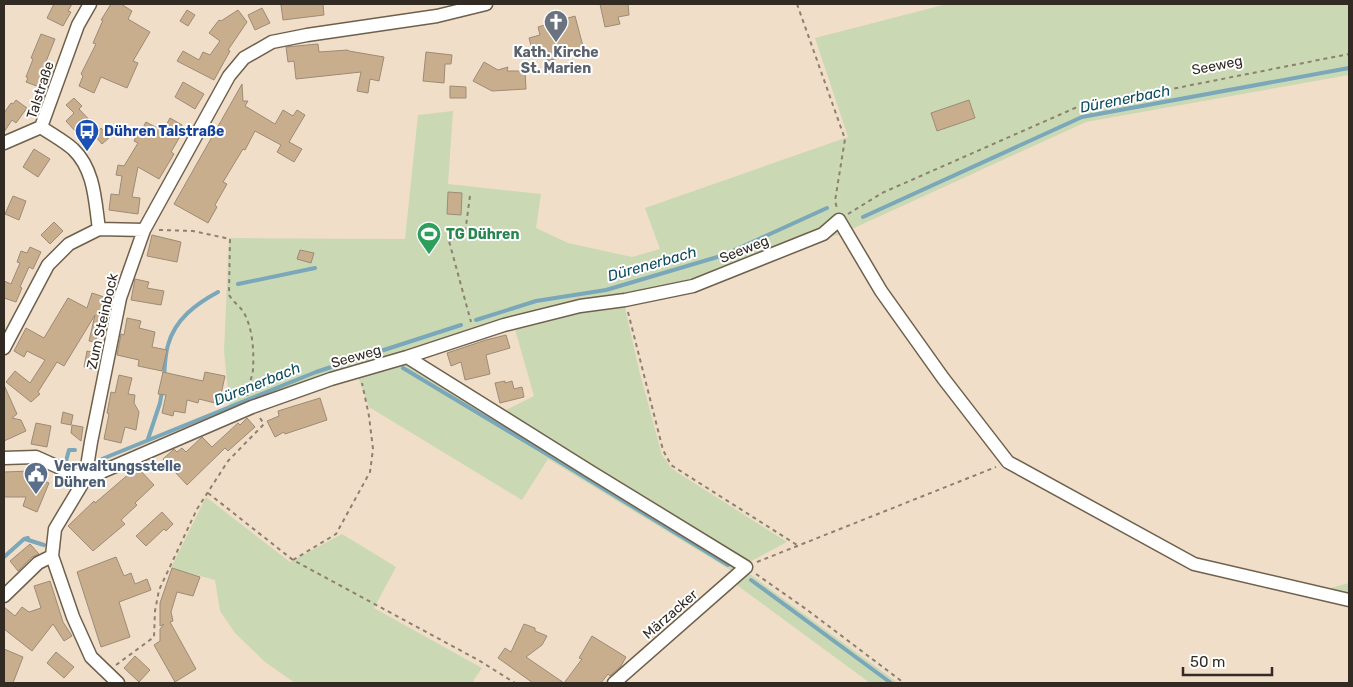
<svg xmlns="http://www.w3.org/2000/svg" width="1353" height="687" font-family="Rubik,sans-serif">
<rect width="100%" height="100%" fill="#f0dec8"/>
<path fill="#cad9b3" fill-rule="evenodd" d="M947,4H1349V75L1086,122L841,234L821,239L687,280L622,294L639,370L662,455L672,469L787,542L740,567L898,683H870L726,577L732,571L548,459L522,500L369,407L358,377L230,412L224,351L229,238L405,239L418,115L453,111L448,184L541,194L536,228L568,243L632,257L660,249L645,208L848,137L815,38ZM512,319L534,396L494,416L408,352Z
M206,497L290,562L342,534L396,567L374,608L482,668L473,681L476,683H295L265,662L235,633L220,611L215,580L171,568Z
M1349,583V603L1309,594Z"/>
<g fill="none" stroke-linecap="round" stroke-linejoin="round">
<path stroke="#7aa7b9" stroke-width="4" d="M863,217L1082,117L1349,68
M238,284L315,268
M476,320L536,301L606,290L724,255L827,208
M403,368L550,456L728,565
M164,377C165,366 165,355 168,345C175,319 196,304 218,292
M148,439L160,403L162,391
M102,459L316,372L461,325
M66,461L69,450H75
M25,539L44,545
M4,557L24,539L28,538
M751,580L891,683"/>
</g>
<path fill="#c9ae8d" stroke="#9c8b77" d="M54,4H72L68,11L71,12L63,26L47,18Z
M111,4H121L132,11L128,19L150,32L133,61L138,63L127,88L101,77L94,93L79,86L83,76L81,74L96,44L93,43L103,20H101Z
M283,4H323L324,15L283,20L281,5Z
M600,4H628L629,15L618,17L620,24L605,27Z
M262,8L270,23L255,30L248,15Z
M187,10L195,15L188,26L180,21Z
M238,10L247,22L228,50L230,51L214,80L177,61L183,51L199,60L203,52L210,55L220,41L209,33L219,20L221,21Z
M575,16L584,50L548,61L545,52L534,56L529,38L540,35L538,27Z
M41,34L55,39L43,69L45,70L39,87L26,82L28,78L26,77L33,59L31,58Z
M318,44L319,52L348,50L349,51L384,57L379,81L370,79L368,93L357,91L361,72L296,79L294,61L288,62L286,47Z
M426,52L452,55L451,64H445L444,83L423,81Z
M484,62L498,70L508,67L507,71H525L526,89L492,91L473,81Z
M183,82L204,94L195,109L175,97Z
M242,84L243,101H248L245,106L275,124L283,110L293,116L297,110L305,115L289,142L302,149L294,162L277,152L281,145L255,131L245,150L243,149L223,182L227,184L215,205L217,207L208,223L174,204Z
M450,86L466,87V98H450Z
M74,98L82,106L79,109L99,130L101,128L110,137L102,144L94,135L97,132L86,143L66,121L74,113L66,105Z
M16,100L27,108L16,123L12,120L4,132V113L11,103L13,104Z
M969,100L975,118L937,131L931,113Z
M170,118L182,125L179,131L182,133L171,152L174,154L159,179L138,167L132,197L140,198L138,214L109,210L111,194L119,195L122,176L116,175L118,165L124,166L138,143L134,141L141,128L142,129L146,122L163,131Z
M34,149L50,159L38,177L23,167Z
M448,192L462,193L461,215L447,214Z
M13,196L26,201L19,220L5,214Z
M54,222L63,231L50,244L41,235Z
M152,235L181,242L177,262L147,256Z
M30,247L41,252L33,269L29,267L20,287L22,288L16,302L4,298V281L11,284L20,263L17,262L21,251L27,253Z
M300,250L314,253L311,263L297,259Z
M135,279L149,282L147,288L164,291L161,305L131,300Z
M92,293L110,299L95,342L89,341L95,315L64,366L57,362L38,392L40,394L31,402L6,382L15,371L30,383L45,360L27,351L24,357L14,351L26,328L44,338L68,298L87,308Z
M127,318L141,321L139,328L155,332L152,347L167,350L162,371L138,366L139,360L117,355L121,334L124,335Z
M506,335L510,348L486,355L490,374L465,380L461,362L451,366L447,353L486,340Z
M87,351L96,353L92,369L84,367Z
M163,372L203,381L205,372L225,376L219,404L199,399L198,403L187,400L185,413L174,411L173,416L162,413L166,395L158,394Z
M119,375L132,378L128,394L135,395L134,403L139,412L136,430L125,427L121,443L104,439L109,414L107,413L111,392L115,393Z
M505,381V383L512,381L514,389L522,387L524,397L500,403L495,383Z
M4,385L17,414L12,418L21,420L26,431L4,441Z
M320,398L327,420L285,434L284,432L275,437L267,421L279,416L278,411Z
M63,412L73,415L71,425L61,423Z
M247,418L255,427L228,451L225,448L187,485L163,459L174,449L177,452L182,448L186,452L202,437L212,447L238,423L240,425Z
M36,423L51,426L47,447L31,444Z
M72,425L83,427L81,441L71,433Z
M137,467L154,485L135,503L137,505L121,520L125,524L93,551L68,526L94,501L95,503Z
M30,471L28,474L49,483L37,512L23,506L26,497H4V472Z
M162,512L173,524L166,531L164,529L146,546L136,536Z
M30,544L39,554L32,557L18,571L10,561Z
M116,557L124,576L131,573L135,584L147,579L151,590L119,602L130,637L101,647L77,572Z
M172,568L200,577L193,596L177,592L171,612L173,621L170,622L196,669L175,682L154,645L160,641V629L164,624L160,626V603Z
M50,581L63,622L72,636L64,641L53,624L32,651L4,629V607L15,616L22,607L29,612L41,608L34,586Z
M524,624L535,628V631L547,636L542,645L526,657L564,683L582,659L579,658L592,636L626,657L621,666L610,676L608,674L601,683H533L498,658L505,648L511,652Z
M4,649L23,657L13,683H4Z
M56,652L74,667L64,678L47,663Z
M135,656L150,670L139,682L124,668Z"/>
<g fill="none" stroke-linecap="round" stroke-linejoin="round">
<defs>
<path id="minor" d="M41,127L78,25L90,4
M41,127C51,134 64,141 73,149C95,170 95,202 99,229
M4,143L41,127
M4,348L48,265L69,244L99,229L144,230
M407,357L591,472L746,567L614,683
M4,458L36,457L85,479
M85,479L252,407L331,379L407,357L504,325L580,306L625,300L693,286L823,234L839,220L881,291L943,378L1008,462L1194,564L1349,600
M4,596L38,563L52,556
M118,683L91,657L73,617L52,556L55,529L85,479L91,442L120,298L144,230L229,76L244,58L272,42L307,35L437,16L486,4"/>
</defs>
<use href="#minor" stroke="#6f604c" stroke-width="15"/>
<path stroke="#8c8071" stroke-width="2" stroke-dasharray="4 4" stroke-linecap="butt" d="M797,4L845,139L835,201L837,208
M470,196L465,233L449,241L471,322
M848,214L882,193L1075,108L1349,54
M159,230L193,231L230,239L229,295C233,302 240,306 244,313C253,329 254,352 253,370C252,379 247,387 248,396
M628,312L663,450L671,465L797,545
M208,493L293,560L480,661L515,683
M293,560L336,534L370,472L373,449L369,416L362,383
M757,562L996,467
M756,574L806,609L904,683
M116,665L154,637L155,611L159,590L197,509L228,461L264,424L260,418"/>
<use href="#minor" stroke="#fff" stroke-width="12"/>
</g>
<defs>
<symbol id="church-pin" viewBox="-11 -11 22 30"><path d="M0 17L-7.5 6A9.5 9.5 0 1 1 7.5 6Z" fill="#6b7280" stroke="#fff"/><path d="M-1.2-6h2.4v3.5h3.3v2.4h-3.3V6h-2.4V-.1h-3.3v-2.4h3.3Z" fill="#fff"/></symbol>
<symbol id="bus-pin" viewBox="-11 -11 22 30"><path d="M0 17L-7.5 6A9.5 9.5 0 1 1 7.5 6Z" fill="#1a4fb4" stroke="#fff"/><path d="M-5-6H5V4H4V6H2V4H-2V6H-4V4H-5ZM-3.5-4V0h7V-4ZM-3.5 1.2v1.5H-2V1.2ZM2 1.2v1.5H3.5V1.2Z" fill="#fff"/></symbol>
<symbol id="stadium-pin" viewBox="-11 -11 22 30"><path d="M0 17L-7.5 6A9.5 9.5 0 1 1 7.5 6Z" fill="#2e9e5b" stroke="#fff"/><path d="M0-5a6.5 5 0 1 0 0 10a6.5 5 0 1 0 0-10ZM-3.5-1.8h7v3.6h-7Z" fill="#fff"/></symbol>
<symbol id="civic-pin" viewBox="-11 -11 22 30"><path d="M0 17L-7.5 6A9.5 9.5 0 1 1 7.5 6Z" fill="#5c6f8a" stroke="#fff"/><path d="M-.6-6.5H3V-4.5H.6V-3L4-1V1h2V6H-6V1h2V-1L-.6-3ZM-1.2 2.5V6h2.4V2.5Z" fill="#fff"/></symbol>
</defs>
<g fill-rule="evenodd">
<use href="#church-pin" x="542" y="8" width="28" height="38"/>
<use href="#bus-pin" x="73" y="117" width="28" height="38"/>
<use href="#stadium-pin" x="415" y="220" width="28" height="38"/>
<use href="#civic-pin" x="22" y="460" width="28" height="38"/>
</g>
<g text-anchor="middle" stroke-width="4" stroke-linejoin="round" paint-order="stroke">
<g font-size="14" font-weight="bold" fill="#5b616d" stroke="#fff">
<text x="556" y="57">Kath. Kirche<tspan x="556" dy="16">St. Marien</tspan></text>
</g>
<g font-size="14" fill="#322b23" stroke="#fff">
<text transform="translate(1217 65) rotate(-11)" y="5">Seeweg</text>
<text transform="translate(40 90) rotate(-72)" y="5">Talstraße</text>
<text transform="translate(744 249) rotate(-22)" y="5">Seeweg</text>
<text transform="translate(102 321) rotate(-77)" y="5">Zum Steinbock</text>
<text transform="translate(356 356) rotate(-16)" y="5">Seeweg</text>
<text transform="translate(670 614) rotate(-41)" y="5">Märzacker</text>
</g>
<g font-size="14" font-weight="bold" fill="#164399" stroke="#fff" text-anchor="start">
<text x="104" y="136">Dühren Talstraße</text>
</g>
<g font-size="14" font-weight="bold" fill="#27864d" stroke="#fff" text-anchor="start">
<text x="446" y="239">TG Dühren</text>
</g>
<g font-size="14" font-weight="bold" fill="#4e5e75" stroke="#fff" text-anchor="start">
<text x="54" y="471">Verwaltungsstelle<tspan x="54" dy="16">Dühren</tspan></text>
</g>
<g font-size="15" font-style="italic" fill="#0c4c5f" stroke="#fff">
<text transform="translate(1125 99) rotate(-11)" y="5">Dürenerbach</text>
<text transform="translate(652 264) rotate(-16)" y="5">Dürenerbach</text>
<text transform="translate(257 384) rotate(-22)" y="5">Dürenerbach</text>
</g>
</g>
<rect width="1353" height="687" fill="none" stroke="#322b23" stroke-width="10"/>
<path d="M1183 667v8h89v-8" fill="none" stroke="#322b23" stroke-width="2.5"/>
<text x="1190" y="667" font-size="15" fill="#322b23" stroke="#ffffff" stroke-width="4" paint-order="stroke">50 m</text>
</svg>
